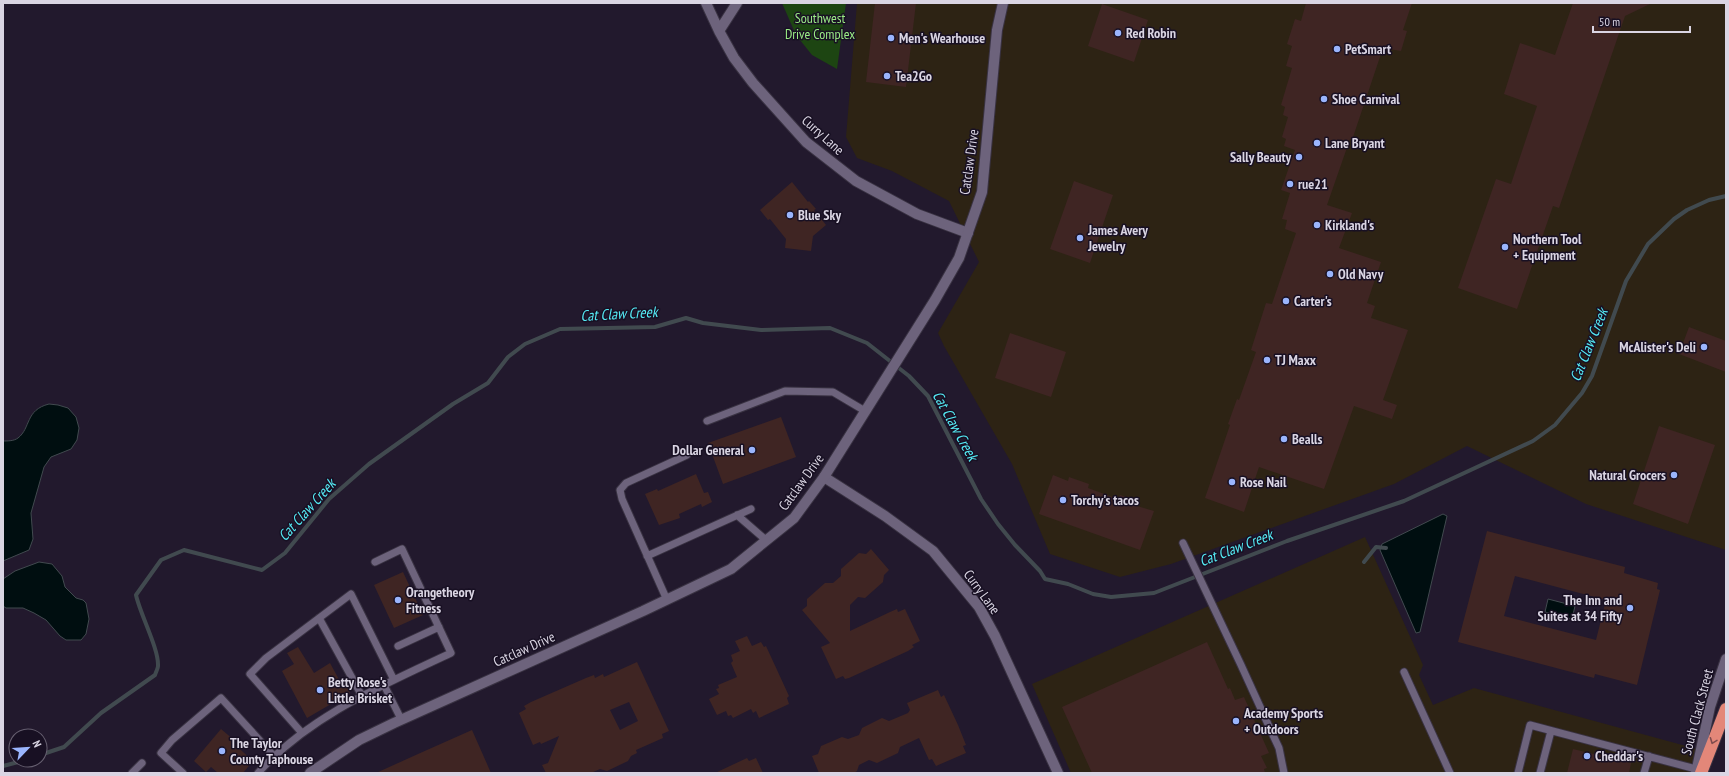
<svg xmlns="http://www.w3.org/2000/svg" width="1729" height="776" font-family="'PT Sans Narrow',sans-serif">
<rect width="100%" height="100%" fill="#22192d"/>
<path fill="#2d2314" d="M857,3H1726V550L1586,504L1467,446L1394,484L1171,564L1120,577L1050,554L1012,464L944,346L938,333L979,262L949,201L892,171L857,158L846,137Z
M1365,537L1423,665L1419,675L1433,705L1474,688L1697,749L1691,773H1071L1032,684Z"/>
<path fill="#1d4512" d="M782,3H846L837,69L812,55L796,35Z"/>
<path fill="#000e10" stroke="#414a4f" d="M49,404L58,405L68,408L76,417L79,428L77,440L71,449L51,457L44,467L31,513L33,539L29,550L3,561V441C8,441 14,441 18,438C31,428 25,410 49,404Z
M1443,514L1447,516L1420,632L1416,633L1380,550L1382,544Z
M39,562L52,564L62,576L65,587L76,598L83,600L86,603L89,619L86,634L81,640H66L60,636L46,620L34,613L23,608H6L3,606V579L15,571Z
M1548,599L1575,606L1572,619L1545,612Z"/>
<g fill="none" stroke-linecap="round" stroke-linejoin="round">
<path stroke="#414a4f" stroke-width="4" d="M1364,562L1376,547L1386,548
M40,755L64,747L101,713L155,675C156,672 158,668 158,666C159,649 140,614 136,595L161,560L184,550L262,570L285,553L329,499L369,464L453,404L488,383L508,357L525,344L560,329L655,327L686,318L703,323L761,330L830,328L867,343L909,376L928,396L981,499L998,524L1015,545L1040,571L1045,579L1068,584L1093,594L1111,597L1154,593L1287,541L1404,501L1533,441L1555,425L1582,393L1592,376L1626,281L1648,244L1674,219L1687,210L1709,200L1726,196
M3,766L26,760"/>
</g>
<path fill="#3f2523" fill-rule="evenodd" d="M875,3H916L906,87L866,82Z
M1306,3H1412L1403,30L1407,31L1401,51L1383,48L1352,140L1350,139L1327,205L1352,213L1339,248L1381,262L1367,303L1375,306L1371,318L1408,330L1383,400L1397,405L1392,419L1354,406L1324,489L1259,467L1244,512L1205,498L1230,425L1228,424L1237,399L1239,400L1256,352L1251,350L1266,303L1272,304L1296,233L1285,229L1287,220L1282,219L1290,193L1281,190L1295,150L1284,146L1286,139L1282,137L1288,117L1283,115L1285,107L1281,105L1292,68L1286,66L1292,46L1287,44L1295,19L1301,21Z
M1573,3H1652L1625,16L1559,208L1553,206L1517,309L1458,288L1496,179L1511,184L1537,106L1504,94L1520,43L1555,55Z
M1102,4L1148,20L1134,62L1088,46Z
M1074,181L1113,195L1090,263L1050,249Z
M792,182L808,202L809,201L816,209L814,210L826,225L813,236L811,251L785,248L786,239L770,219L768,220L760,210Z
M1689,327L1726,341V372L1679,354Z
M1010,333L1066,352L1051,397L995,378Z
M781,417L796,457L723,484L708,443Z
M1659,426L1715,445L1688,524L1633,504Z
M696,474L704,493L708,492L712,502L702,507L701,504L679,514L680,518L659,525L645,494L657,489L658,491Z
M1053,475L1068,481L1069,477L1089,484L1088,488L1118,499L1120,495L1139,501L1137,506L1154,511L1140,550L1039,514Z
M1487,531L1625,567L1624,573L1658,583L1657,589L1660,590L1637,685L1595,674L1594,678L1458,642ZM1515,576L1606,600L1596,640L1504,616Z
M871,549L889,570L884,575L883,582L865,598L858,597L850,605V631L890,612L897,609L898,612L905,609L920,641L912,645L914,647L908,651L849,678L845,679L843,676L836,679L821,647L830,643L802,610L807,606V599L825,583H833L841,576V569L859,553L866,554Z
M403,572L423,615L394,628L374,585Z
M747,636L752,646L761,642L764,647L766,646L789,696L787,698L789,704L759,718L756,711L753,713L751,709L733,718L731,715L728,716L726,711L717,715L709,699L719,694L716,689L719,688L718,685L737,677L731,663L733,661L731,655L740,651L735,641Z
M1207,642L1228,689L1230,688L1235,700L1244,697L1269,753L1261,756L1267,768L1264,769L1265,773H1092L1062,707Z
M298,647L314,673L330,663L342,685L345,683L350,693L307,718L282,671L294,664L287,653Z
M637,662L669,731L662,734L663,738L636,750L637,753L631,756L628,761L607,771L600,769L591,773H546L542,765L548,763L559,736L541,744L540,742L533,745L519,713L526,709L524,706L531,702L586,678L594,675L595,678L603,674L604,677ZM629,702L638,721L620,730L610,710Z
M938,690L941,697L944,695L958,725L966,745L963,746L966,753L936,766L932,759L929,760L919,738L900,747L898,753L877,763L869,760L859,765L857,771L854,773H819L812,756L818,754L821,746L842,737L848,739L859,735L862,728L882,718L889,721L908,713L910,710L907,703Z
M221,729L234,740L232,742L253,761L243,773H218L211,767L206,772L194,761Z
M472,730L491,773H376L418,754Z
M1573,749L1631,763L1629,773H1567Z
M747,758L749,761L756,758L763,773H715Z"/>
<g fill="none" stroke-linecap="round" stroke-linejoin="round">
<defs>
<path id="lane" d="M707,421L785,391L833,392L865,411
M737,515L767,541
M1183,543L1241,665L1272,733L1279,748L1284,773
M647,556L751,509
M667,600L622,499L620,490L626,483L687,455
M319,618L362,696
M398,646L439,627
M1404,672L1450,773
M384,685L401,719
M302,733L250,674L266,658L351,594L394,680
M132,773L142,763
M183,773L161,753L172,740L221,698L274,756
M258,773C309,716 383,685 451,653L402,549L375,562
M1518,773L1530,725L1696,769
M1540,773L1551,731
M1644,773L1649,756"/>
<path id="street" d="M706,3L719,31L734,58L753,83L806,142L856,181L917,214L968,233
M719,31L737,3
M824,477L885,516L933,551L979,607L995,636L1058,773"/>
<path id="secondary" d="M310,773L359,740L394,723L643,611L731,569L794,518L824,477L935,300L959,258L982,192L997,30L1003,3
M1696,773L1710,707L1726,659"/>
<path id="highway" d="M1701,773L1726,709"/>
</defs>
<use href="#lane" stroke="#393242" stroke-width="9"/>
<use href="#street" stroke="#393242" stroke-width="12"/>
<use href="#secondary" stroke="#393242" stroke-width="12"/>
<use href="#highway" stroke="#393242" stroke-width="14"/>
<use href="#lane" stroke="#6d637c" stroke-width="7"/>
<use href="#street" stroke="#6d637c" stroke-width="10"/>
<use href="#secondary" stroke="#6d637c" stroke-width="10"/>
<use href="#highway" stroke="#e38779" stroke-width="12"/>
</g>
<defs><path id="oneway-chevron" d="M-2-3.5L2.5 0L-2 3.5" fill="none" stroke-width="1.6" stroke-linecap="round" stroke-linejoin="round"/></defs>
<use stroke="#7e4c4e" href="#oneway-chevron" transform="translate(1713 741) rotate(111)"/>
<g fill="#9ab5fd" stroke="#181023" stroke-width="1.5">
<circle cx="1118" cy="33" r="4"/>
<circle cx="891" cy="38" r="4"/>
<circle cx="1337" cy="49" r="4"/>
<circle cx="887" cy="76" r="4"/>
<circle cx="1324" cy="99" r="4"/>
<circle cx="1317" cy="143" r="4"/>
<circle cx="1299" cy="157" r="4"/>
<circle cx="1290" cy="184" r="4"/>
<circle cx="790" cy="215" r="4"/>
<circle cx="1317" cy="225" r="4"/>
<circle cx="1080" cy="238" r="4"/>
<circle cx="1505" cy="247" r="4"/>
<circle cx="1330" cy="274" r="4"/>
<circle cx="1286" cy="301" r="4"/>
<circle cx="1704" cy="347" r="4"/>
<circle cx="1267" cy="360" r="4"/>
<circle cx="1284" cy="439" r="4"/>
<circle cx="752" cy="450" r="4"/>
<circle cx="1674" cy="475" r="4"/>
<circle cx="1232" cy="482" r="4"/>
<circle cx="1063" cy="500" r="4"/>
<circle cx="398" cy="600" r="4"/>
<circle cx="1630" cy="608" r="4"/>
<circle cx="320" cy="690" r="4"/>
<circle cx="1236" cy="721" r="4"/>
<circle cx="222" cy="751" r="4"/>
<circle cx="1587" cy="756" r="4"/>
</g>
<g text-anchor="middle" stroke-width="3" stroke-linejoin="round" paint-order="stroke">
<g font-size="14" fill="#9aeb85" stroke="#181023">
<text x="820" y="23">Southwest<tspan x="820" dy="16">Drive Complex</tspan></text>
</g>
<g font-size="14" font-weight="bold" fill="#dad5e3" stroke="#181023" text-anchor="start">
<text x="1126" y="38">Red Robin</text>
<text x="899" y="43">Men's Wearhouse</text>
<text x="1345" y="54">PetSmart</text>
<text x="895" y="81">Tea2Go</text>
<text x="1332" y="104">Shoe Carnival</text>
<text x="1325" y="148">Lane Bryant</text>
<text x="1291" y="162" text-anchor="end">Sally Beauty</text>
<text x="1298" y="189">rue21</text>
<text x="798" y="220">Blue Sky</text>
<text x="1325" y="230">Kirkland's</text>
<text x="1088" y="235">James Avery<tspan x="1088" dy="16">Jewelry</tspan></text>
<text x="1513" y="244">Northern Tool<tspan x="1513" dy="16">+ Equipment</tspan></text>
<text x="1338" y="279">Old Navy</text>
<text x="1294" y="306">Carter's</text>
<text x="1696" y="352" text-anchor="end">McAlister's Deli</text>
<text x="1275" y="365">TJ Maxx</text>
<text x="1292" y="444">Bealls</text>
<text x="744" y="455" text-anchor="end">Dollar General</text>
<text x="1666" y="480" text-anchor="end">Natural Grocers</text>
<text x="1240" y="487">Rose Nail</text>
<text x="1071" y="505">Torchy's tacos</text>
<text x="406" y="597">Orangetheory<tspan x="406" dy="16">Fitness</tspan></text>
<text x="1622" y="605" text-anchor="end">The Inn and<tspan x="1622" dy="16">Suites at 34 Fifty</tspan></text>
<text x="328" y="687">Betty Rose's<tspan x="328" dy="16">Little Brisket</tspan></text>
<text x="1244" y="718">Academy Sports<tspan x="1244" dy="16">+ Outdoors</tspan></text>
<text x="230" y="748">The Taylor<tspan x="230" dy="16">County Taphouse</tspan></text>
<text x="1595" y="761">Cheddar's</text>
</g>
<g font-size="14" fill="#dad5e3" stroke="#181023">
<text transform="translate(823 135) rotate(42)" y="5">Curry Lane</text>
<text transform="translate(969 162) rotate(-82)" y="5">Catclaw Drive</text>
<text transform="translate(801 482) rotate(-54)" y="5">Catclaw Drive</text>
<text transform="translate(982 592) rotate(54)" y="5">Curry Lane</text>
<text transform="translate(524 649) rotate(-24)" y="5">Catclaw Drive</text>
<text transform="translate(1697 712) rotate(-75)" y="5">South Clack Street</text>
</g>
<g font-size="15" font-style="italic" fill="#55ebf5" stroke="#181023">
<text transform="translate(619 314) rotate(-3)" y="5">Cat Claw Creek</text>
<text transform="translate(1589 345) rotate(-68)" y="5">Cat Claw Creek</text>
<text transform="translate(955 426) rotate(61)" y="5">Cat Claw Creek</text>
<text transform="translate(307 510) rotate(-48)" y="5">Cat Claw Creek</text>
<text transform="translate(1236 548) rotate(-21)" y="5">Cat Claw Creek</text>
</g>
</g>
<rect width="1729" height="776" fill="none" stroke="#dad5e3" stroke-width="8"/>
<g transform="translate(28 748) rotate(65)"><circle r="19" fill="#181023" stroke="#665f70"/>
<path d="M0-3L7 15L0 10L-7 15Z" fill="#9ab5fd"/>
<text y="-6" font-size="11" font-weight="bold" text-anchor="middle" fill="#dad5e3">N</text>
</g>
<path d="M1593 26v6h97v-6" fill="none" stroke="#dad5e3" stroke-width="2"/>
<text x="1599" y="26" font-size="12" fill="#dad5e3" stroke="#181023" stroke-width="3" paint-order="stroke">50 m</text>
</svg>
